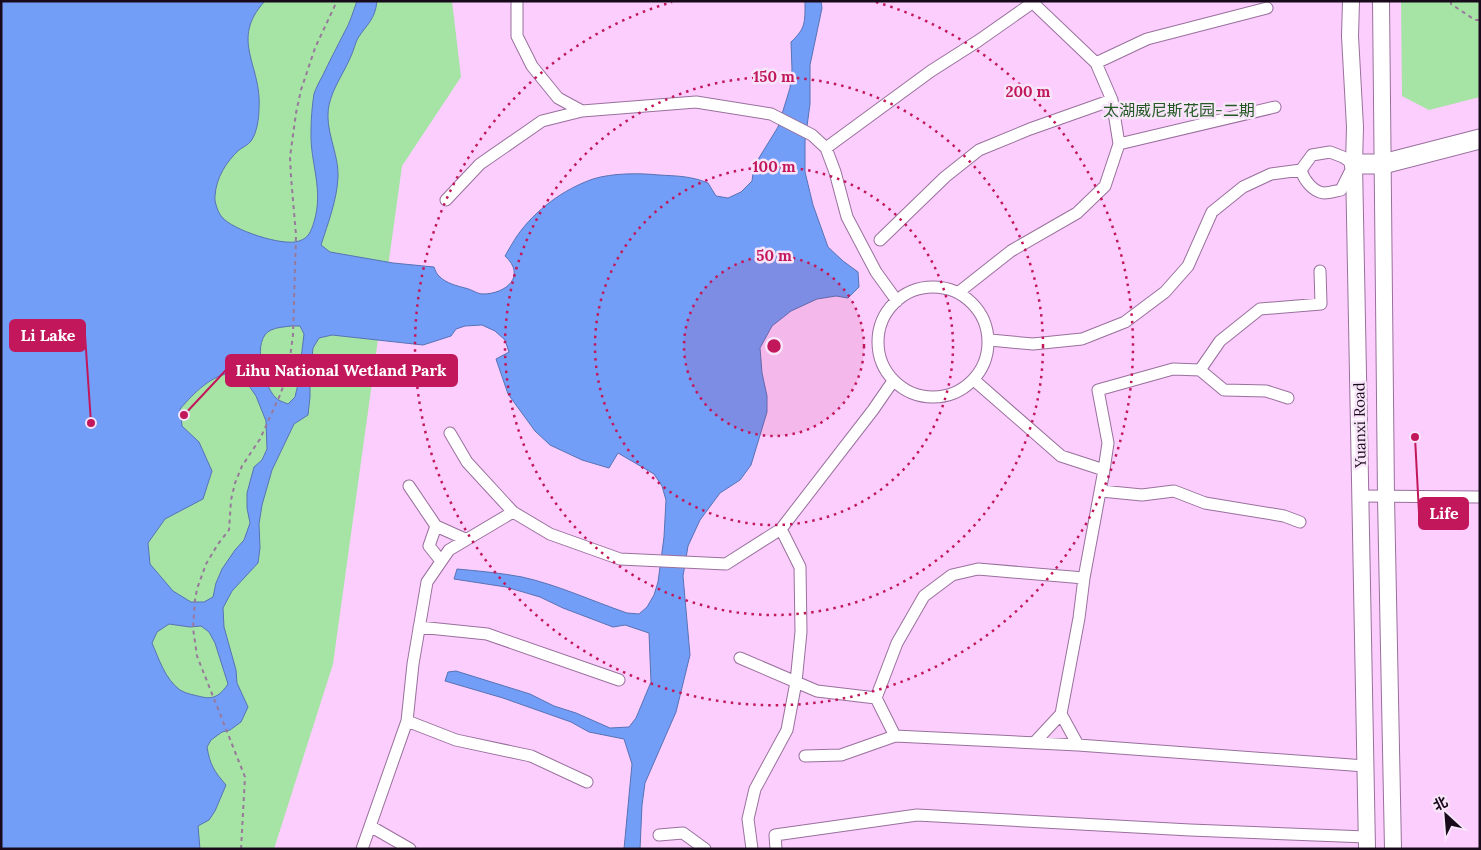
<svg xmlns="http://www.w3.org/2000/svg" width="1481" height="850" font-family="Lora,'Noto Sans SC',serif">
<rect width="100%" height="100%" fill="#fbcefe"/>
<path fill="#a5e4a4" d="M1,1H452L461,77L402,166L333,664L274,849H1Z
M1401,1H1480V97L1429,110L1402,96Z"/>
<path fill="#739ef7" stroke="#5872b5" fill-rule="evenodd" d="M1,1H265C229,40 262,65 259,108C259,118 257,133 251,141C248,145 243,147 239,150C226,162 216,178 215,196C214,201 218,213 222,217C232,230 284,247 299,241C309,238 311,231 314,222C324,189 310,163 311,132C311,119 312,106 314,94C316,88 319,82 322,77C329,62 337,47 344,33C350,23 353,12 357,1H377C375,20 367,24 358,38C355,43 354,50 351,56C344,73 333,87 329,105C324,130 339,153 338,177C337,200 328,223 321,245L330,252L393,263L434,267C435,270 437,275 440,277C446,283 457,286 465,288C471,289 477,294 483,294C506,294 527,276 505,256C509,249 513,242 517,236C535,210 564,189 593,179C612,173 639,173 659,175C677,176 691,176 708,183L716,196L728,198L741,192L752,181L754,166L778,127L790,88L792,69L791,42C806,28 805,22 805,1H821L822,8L810,65V104L805,141V172L813,205L828,247L843,261L858,272L859,287L848,298L836,296L817,299L791,311L772,326L760,348L762,373L767,396V412L751,465L740,480L720,493L700,520L688,546L683,576L690,655L676,712L645,783L642,805L640,849H624L632,764L624,739L589,732L571,722L503,698L445,681L448,672L456,671L530,694L554,706L576,713L610,728L629,727L636,718L651,682L649,633L625,625L613,627L563,608L540,597L506,587L454,579L457,569C479,571 501,573 522,577C558,585 592,601 627,613L639,614L647,607L654,595L658,582L664,537L666,500L662,486L654,474L618,453L609,468L582,460L550,445L535,431L508,394L496,359L509,352L505,340L495,331L482,325L465,326L456,329L451,336L423,345L332,335L319,338L313,348L310,377V397L308,415L294,424L272,470L262,505L259,524L260,548L258,563L232,591L223,608L224,627L236,670L237,683L248,707L241,722L230,730L222,732L211,740L207,747C210,765 214,771 226,785L215,811L209,820L198,826L200,849H1ZM291,326H300L304,334L298,384L295,397L288,404C284,402 278,401 275,397C263,384 251,339 271,330C277,327 285,327 291,326ZM233,373L245,380L256,396L266,421L267,449L262,460L254,467L247,493V508L250,523L244,540L235,550L222,569L216,583L213,597L204,602H191L173,591L150,564L148,543L165,519L203,499L212,471L199,442L182,426L180,409C194,393 212,374 233,373ZM169,624L190,627L201,626L209,632L215,643L228,684C221,694 215,700 202,697C195,695 186,694 180,690C165,679 159,659 152,643L157,632Z"/>
<g fill="none" stroke-linecap="round" stroke-linejoin="round">
<defs>
<path id="minor" d="M517,1V36L532,66L558,98L582,111L696,102L771,114L812,135L826,148L835,172L847,217L876,272L897,301
M1096,63L1147,39L1267,8
M1119,144L1275,107
M826,148L931,71L978,41L1035,1
M1330,152L1343,157L1354,164L1341,190C1336,191 1329,193 1324,193C1313,192 1304,180 1301,170L1312,155Z
M446,200L480,164L542,121L582,111
M880,240L945,177L979,150L1030,129L1112,100
M878 342a55 55 0 1 1 110 0a55 55 0 1 1-110 0Z
M959,292L1011,251L1077,213L1105,186L1119,144L1112,100L1096,63L1031,1
M990,340L1033,344L1082,339L1125,322L1165,292L1188,266L1212,212L1243,187L1271,174L1301,170
M1200,370L1220,341L1260,309L1321,304L1320,271
M974,380L1061,456L1104,470L1084,578L1079,618L1061,714L1078,745L1365,766
M450,433L467,462L513,512
M1104,470L1108,443L1098,390L1173,369L1200,370L1224,390L1266,391L1288,398
M409,486L436,526L465,539
M1101,491L1142,495L1174,491L1205,503L1284,516L1300,522
M1361,496L1480,497
M436,526L429,546L441,561
M419,627L487,634L619,680
M740,658L817,691L876,698L895,736L1078,745
M876,698L897,643L924,596L952,575L978,569L1084,578
M407,721L456,740L531,756L587,782
M1034,743L1061,714
M805,756L841,755L895,736
M370,826L410,849
M659,835L683,833L705,849
M362,849L407,721L413,664L427,582L449,550L513,512L550,534L620,559L726,564L781,529L873,410L893,381
M752,849L748,819L755,789L787,730L796,682L801,632L800,567L781,529
M776,849L775,835L917,815L1190,830L1366,837"/>
<path id="secondary" d="M1351,1L1350,36L1355,127L1354,164L1367,849
M1381,1L1386,497L1393,849"/>
<path id="primary" d="M1354,164H1383L1480,139"/>
</defs>
<use href="#minor" stroke="#99709c" stroke-width="13"/>
<use href="#secondary" stroke="#99709c" stroke-width="18"/>
<use href="#primary" stroke="#99709c" stroke-width="21"/>
<path stroke="#98799b" stroke-width="2" stroke-dasharray="4 4" stroke-linecap="butt" d="M1451,1V4L1475,20H1480
M241,849L245,777L197,656L193,628L195,600L197,589L206,564L218,544L229,530L231,500L235,483L242,466L260,439L280,395L288,373L293,335L296,235L291,177L290,157L296,113L301,90L315,48L337,1"/>
<use href="#minor" stroke="#fff" stroke-width="11"/>
<use href="#secondary" stroke="#fff" stroke-width="16"/>
<use href="#primary" stroke="#fff" stroke-width="19"/>
</g>
<circle cx="774" cy="346" r="90" fill="#c2185b" fill-opacity=".12"/>
<g fill="none" stroke="#c2185b" stroke-width="2.5" stroke-dasharray="2.5 5">
<circle cx="774" cy="346" r="90"/>
<circle cx="774" cy="346" r="179"/>
<circle cx="774" cy="346" r="269"/>
<path d="M876 2A359 359 0 1 1 672 2"/>
</g>
<g text-anchor="middle" stroke-width="5" stroke-linejoin="round" paint-order="stroke">
<g font-size="15" fill="#190a1b" stroke="#f8e5f9">
<text transform="translate(1360 425) rotate(-91)" y="5">Yuanxi Road</text>
</g>
<g font-size="16" fill="#245925" stroke="#f8e5f9">
<text x="1179" y="116">太湖威尼斯花园-二期</text>
</g>
</g>
<circle cx="774" cy="346" r="8" fill="#c2185b" stroke="#f8e5f9" stroke-width="2.5"/>
<g font-size="15" text-anchor="middle" font-weight="bold" fill="#c2185b" stroke="#f8e5f9" stroke-width="5" stroke-linejoin="round" paint-order="stroke">
<text x="774" y="82">150 m</text>
<text x="1028" y="97">200 m</text>
<text x="774" y="172">100 m</text>
<text x="774" y="261">50 m</text>
</g>
<path fill="none" stroke="#c2185b" stroke-width="2" d="M91 423L85 335M184 415L226 370M1415 437L1419 513"/>
<g fill="#c2185b" stroke="#f8e5f9" stroke-width="2">
<circle cx="91" cy="423" r="5"/>
<circle cx="184" cy="415" r="5"/>
<circle cx="1415" cy="437" r="5"/>
</g>
<g fill="#c2185b" stroke="#c2185b" stroke-width="2">
<rect x="10" y="320" width="75" height="31" rx="5"/>
<rect x="226" y="355" width="231" height="31" rx="5"/>
<rect x="1419" y="498" width="49" height="31" rx="5"/>
</g>
<g font-size="16" text-anchor="middle" font-weight="bold" fill="#fff">
<text x="48" y="341">Li Lake</text>
<text x="341" y="376">Lihu National Wetland Park</text>
<text x="1444" y="519">Life</text>
</g>
<rect width="1481" height="850" fill="none" stroke="#190a1b" stroke-width="5"/>
<g transform="translate(1446 815) rotate(334)" stroke="#f8e5f9" stroke-width="4" paint-order="stroke">
<path d="M0-4L9 19L0 12L-9 19Z" fill="#190a1b"/>
<text y="-8" font-size="14" font-weight="bold" text-anchor="middle" fill="#190a1b">北</text>
</g>
</svg>
